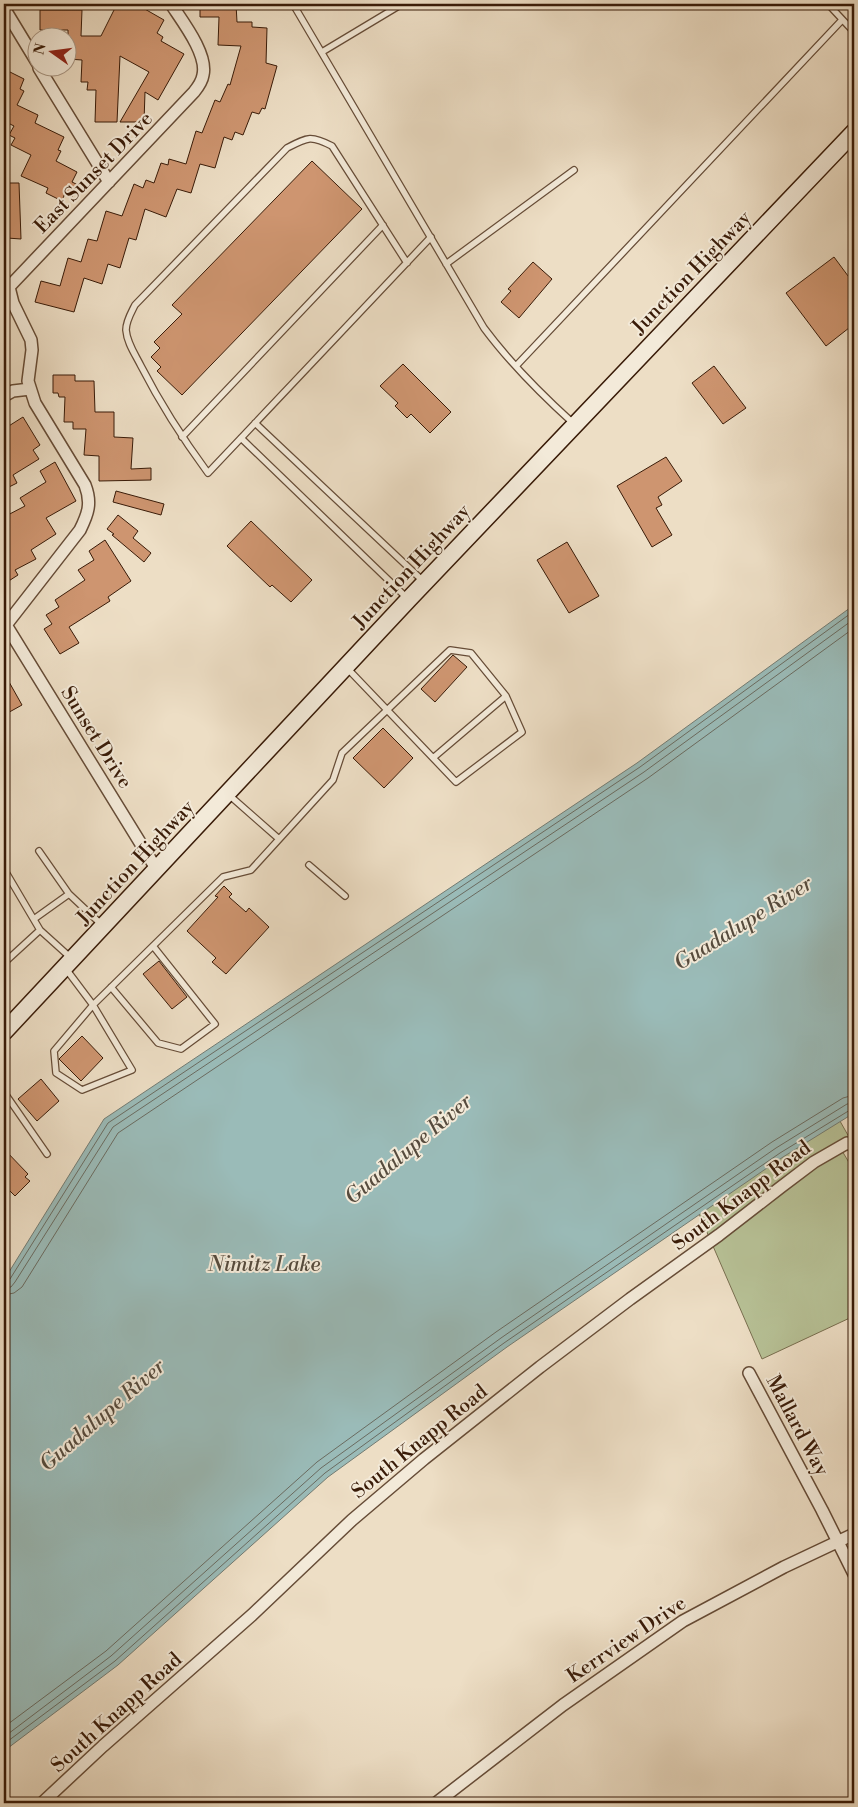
<svg xmlns="http://www.w3.org/2000/svg" width="858" height="1807" font-family="'Libre Bodoni',serif">
<rect width="100%" height="100%" fill="#eddec5"/>
<filter id="stains"><feTurbulence type="fractalNoise" baseFrequency=".004" numOctaves="4"/><feColorMatrix values="0 0 0 0 .2 0 0 0 0 .09 0 0 0 0 .02 0 0 0 .5 -.17"/></filter>
<radialGradient id="worn" r=".72"><stop offset=".6" stop-color="#630" stop-opacity="0"/><stop offset="1" stop-color="#630" stop-opacity=".3"/></radialGradient>
<path fill="#b7c196" stroke="#786e4f" d="M832,1107L849,1137L838,1144L854,1171V1316L762,1359L693,1200Z"/>
<path fill="#9abbb8" stroke="#737b72" d="M854,605V1113L783,1157L507,1347L328,1477L118,1665L4,1751V1280L104,1119L637,763Z"/>
<g fill="none" stroke-linecap="round" stroke-linejoin="round">
<path stroke="#6a6b60" stroke-width="1" d="M4,1282L10,1279L108,1123L640,767L854,611
M4,1288L11,1287L15,1282L113,1127L644,772L854,619
M4,1295L14,1293L22,1287L118,1133L648,778L854,628
M4,1727L106,1651L317,1462L496,1332L772,1142L843,1098L854,1095
M4,1737L111,1656L321,1468L501,1338L776,1148L847,1104L854,1103
M4,1744L115,1661L325,1473L504,1343L780,1153L850,1110L854,1109"/>
</g>
<path fill="#ce9570" stroke="#391b08" d="M117,4H145L143,8L164,20L157,33L163,37L161,41L184,54L158,100L145,92L144,122H120L149,72L120,56L117,122H95L96,90H87L88,82H81L82,60L68,59V30H40V10H82L81,36H101Z
M200,4H236L237,22H252V27L267,28L266,63L277,66L265,109L262,108L259,114L252,112L243,135L235,132L232,140L224,137L215,168L200,164L191,193L177,189L166,217L145,209L136,240L129,238L120,268L108,264L102,284L84,278L74,312L35,302L41,281L60,286L68,258L81,262L88,239L97,241L106,211L122,216L134,184L143,188L146,180L154,183L161,163L168,165L169,159L186,164L196,131L202,133L215,100L220,102L228,84L230,85L241,46L218,45L219,17H200Z
M4,69L24,79L20,89L24,91L17,105L38,115L35,123L64,137L58,150L61,151L56,161L77,172L72,182L78,185L72,197L65,193L62,201L46,193L48,188L21,176L31,155L11,145L15,138L9,135L14,126L4,121Z
M312,161L362,209L182,395L157,371L161,367L151,357L160,348L154,342L182,314L172,305Z
M4,183H19L21,239L7,238V235L4,234Z
M834,257L854,284V324L826,346L786,293Z
M533,262L552,279L519,318L501,302L511,291L508,289Z
M403,364L451,412L430,433L411,414L407,418L395,406L398,403L380,386Z
M714,366L746,408L723,424L692,383Z
M53,375H75V381H94L95,412H114V437L133,438L131,469L151,468V480L99,481V456L84,455L86,429H73V422H64L65,397H59L58,393H53Z
M23,417L40,445L33,450L39,459L13,475L17,483L7,488L4,482V429Z
M666,457L682,481L658,497L662,505L656,508L672,535L652,547L617,486Z
M55,462L76,501L46,518L56,534L31,550L36,559L15,570L18,575L4,584V517L25,506L20,498L46,482L40,471Z
M116,491L164,504L161,515L113,502Z
M118,515L138,531L133,538L151,553L144,562L112,535L114,534L107,529Z
M251,521L312,580L291,602L272,585L270,587L227,546Z
M105,540L131,581L108,597L110,601L69,627L79,643L60,654L44,629L52,624L46,615L59,607L55,600L85,580L78,570L94,560L89,551Z
M567,542L599,596L569,613L537,560Z
M453,655L467,667L435,702L421,689Z
M4,673L22,705L4,715Z
M383,728L413,758L384,788L353,758Z
M224,886L232,894L229,897L246,912L249,908L269,927L226,974L212,962L216,958L187,931L218,897L215,896Z
M159,961L187,997L172,1009L143,974Z
M82,1036L103,1058L81,1081L59,1059Z
M41,1079L59,1101L37,1121L18,1099Z
M4,1149L28,1174L25,1177L30,1181L15,1196L10,1191L4,1198Z"/>
<g fill="none" stroke-linecap="round" stroke-linejoin="round">
<defs>
<path id="lane" d="M293,4L484,328C510,363 541,394 573,423
M828,4L854,32
M322,52L402,4
M407,263L332,146C311,135 308,137 287,148L135,305C131,313 126,321 126,330C127,343 135,354 141,366C160,403 183,439 208,473L431,237
M446,264L574,170
M516,366L842,20
M255,423L423,581
M182,437L383,225
M241,438L407,598
M433,758L506,696
M229,795L279,839
M309,865L345,896
M4,869L40,930L71,958
M69,894L102,925
M34,919L69,894L39,851
M4,963L40,930
M66,969L93,1005L132,1070L82,1090L56,1073L54,1051L93,1005L223,877L251,870L333,780L342,753L450,650L471,653L506,696L522,732L456,782L347,668
M111,987L158,1043L181,1049L215,1024L153,946
M4,1092L47,1154"/>
<path id="street" d="M4,8L38,64
M39,68L109,182
M4,396L13,391L30,389
M6,625L80,530C88,514 92,503 85,485L35,403L28,381L32,350L31,340L13,303L9,287L194,92C198,87 202,82 203,75C208,54 182,21 171,4
M6,625L157,870
M749,1373L822,1510L854,1574
M42,1803L103,1746L252,1615L352,1520L424,1459L540,1367L630,1299L719,1235L781,1187L814,1162L847,1143L854,1146
M436,1803L563,1705L683,1621L784,1567L854,1534"/>
<path id="secondary" d="M4,1032L409,599L854,132"/>
</defs>
<use href="#lane" stroke="#664c37" stroke-width="8"/>
<use href="#street" stroke="#664c37" stroke-width="14"/>
<use href="#secondary" stroke="#391b08" stroke-width="19"/>
<use href="#lane" stroke="#f3ead9" stroke-width="5.5"/>
<use href="#street" stroke="#f3ead9" stroke-width="11"/>
<use href="#secondary" stroke="#f3ead9" stroke-width="16"/>
</g>
<g text-anchor="middle" stroke-width="4" stroke-linejoin="round" paint-order="stroke">
<g font-size="20" fill="#391b08" stroke="#f3ead9">
<text transform="translate(93 172) rotate(-46)" y="7">East Sunset Drive</text>
<text transform="translate(691 272) rotate(-46)" y="7">Junction Highway</text>
<text transform="translate(411 566) rotate(-47)" y="7">Junction Highway</text>
<text transform="translate(97 737) rotate(58)" y="7">Sunset Drive</text>
<text transform="translate(135 862) rotate(-47)" y="7">Junction Highway</text>
<text transform="translate(741 1195) rotate(-37)" y="7">South Knapp Road</text>
<text transform="translate(798 1425) rotate(62)" y="7">Mallard Way</text>
<text transform="translate(419 1441) rotate(-39)" y="7">South Knapp Road</text>
<text transform="translate(626 1639) rotate(-34)" y="7">Kerrview Drive</text>
<text transform="translate(116 1712) rotate(-42)" y="7">South Knapp Road</text>
</g>
<g font-size="21" font-style="italic" fill="#564b3d" stroke="#f3ead9">
<text transform="translate(743 923) rotate(-32)" y="7">Guadalupe River</text>
<text transform="translate(408 1149) rotate(-40)" y="7">Guadalupe River</text>
<text x="264" y="1271">Nimitz Lake</text>
<text transform="translate(102 1415) rotate(-41)" y="7">Guadalupe River</text>
</g>
</g>
<rect width="858" height="1807" fill="none" stroke="#eddec5" stroke-width="20"/>
<rect x="5" y="5" width="848" height="1797" fill="none" stroke="#391b08" stroke-width="2.5"/>
<rect x="10" y="10" width="838" height="1787" fill="none" stroke="#391b08"/>
<g transform="translate(52 52) rotate(284)"><circle r="24" fill="#f3ead9" stroke="#a99785"/>
<path d="M0-4L9 19L0 12L-9 19Z" fill="#8f2418"/>
<text y="-8" font-size="14" font-weight="bold" text-anchor="middle" fill="#391b08">N</text>
</g>
<rect width="100%" height="100%" filter="url(#stains)"/>
<rect width="100%" height="100%" fill="url(#worn)"/>
</svg>
